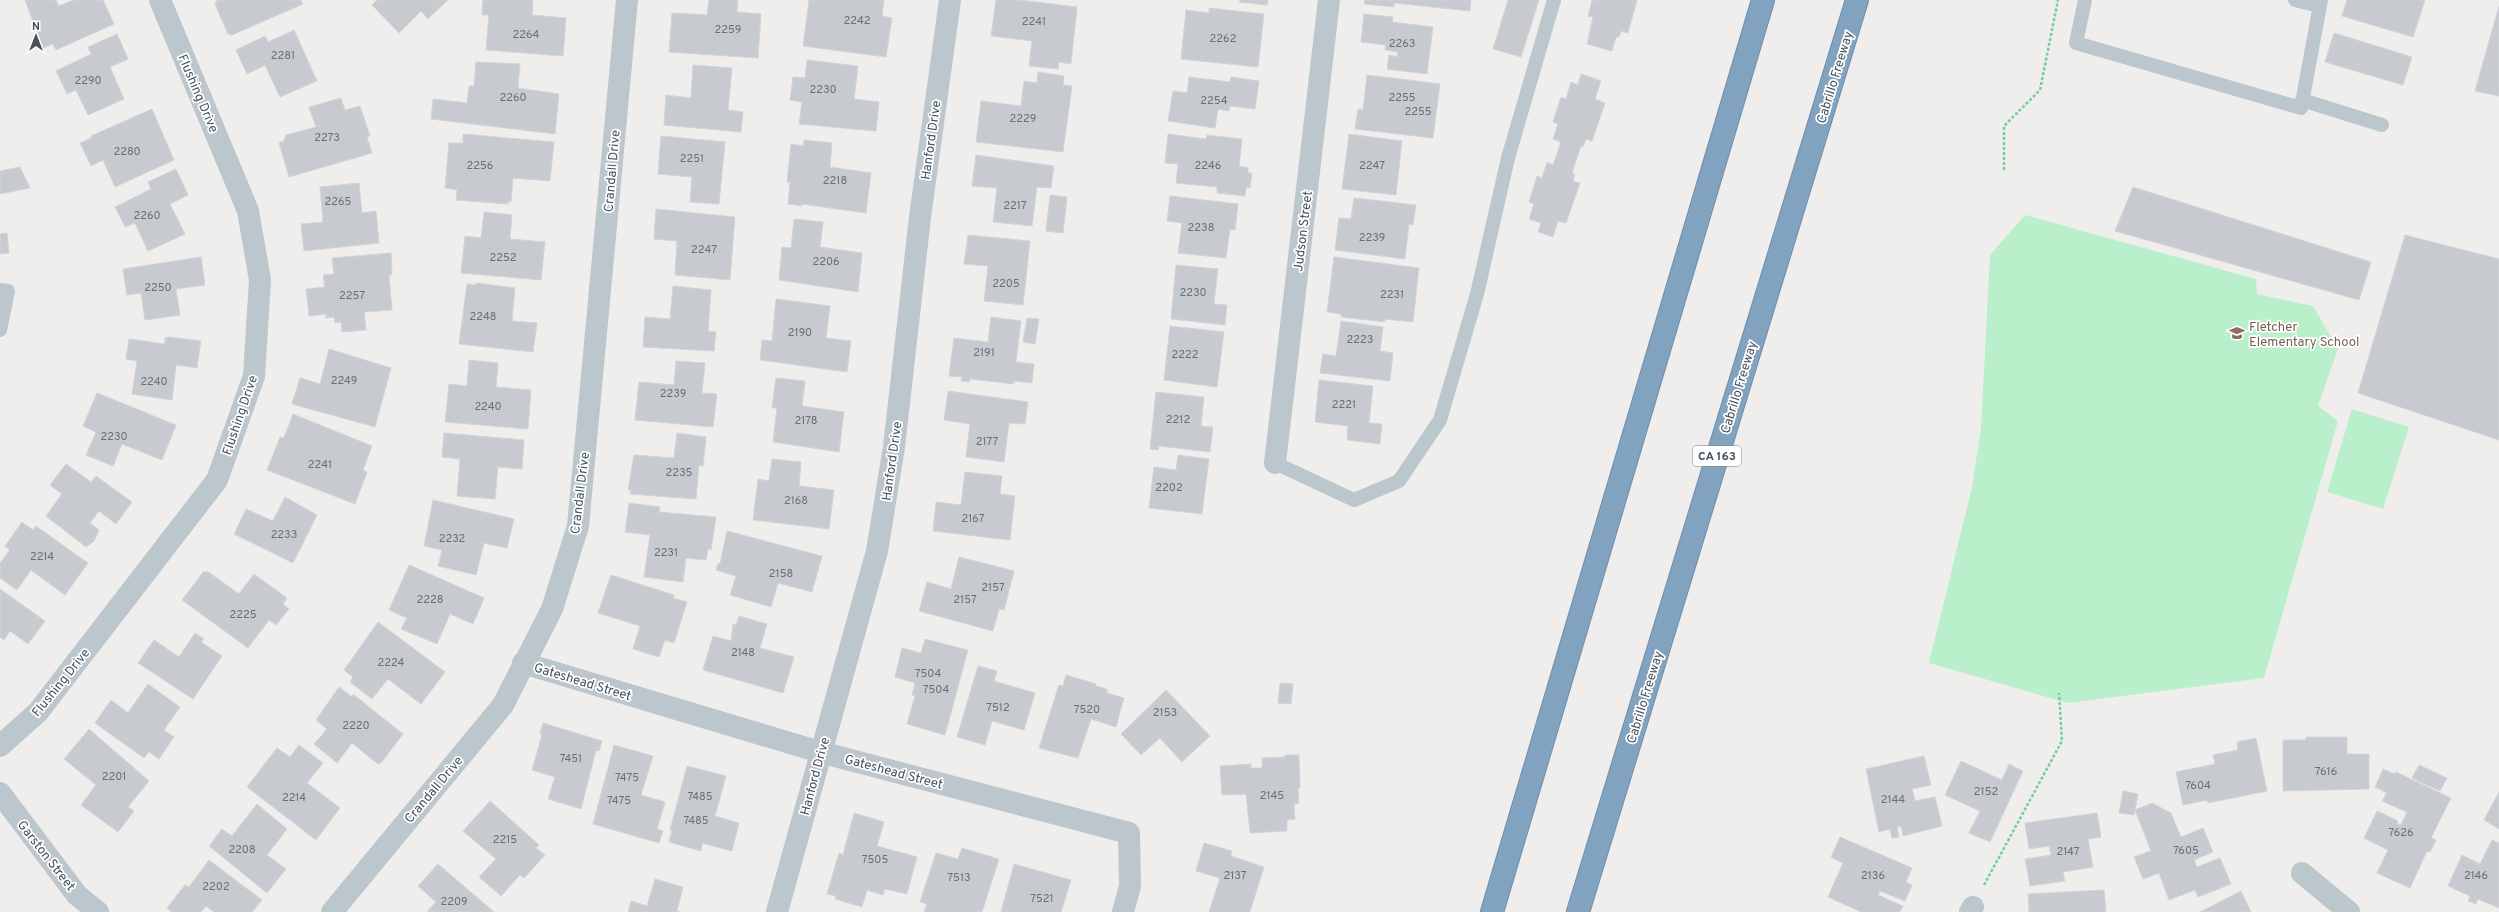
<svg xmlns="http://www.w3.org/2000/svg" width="2499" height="912" font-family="Overpass,sans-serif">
<rect width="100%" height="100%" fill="#f0eded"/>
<path fill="#b9f0cb" d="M2025,215L2256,279L2257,294L2313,306L2338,349L2318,406L2338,421L2264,678L2068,703L1929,663L1972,487L1981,428L1990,255Z
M2352,409L2409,427L2383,509L2327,492Z"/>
<path fill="#c7cbd0" stroke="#d1d4d9" d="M25,0H56L59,6L73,0H103L114,24L56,50L53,44L43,48Z
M301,0L303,4L232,35L228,34L215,4L217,0Z
M377,0H448L428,19L421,11L399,33L372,5Z
M483,0H533L532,15L566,18L563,56L486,50L489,15H482Z
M709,0H738L737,12L761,14L758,58L669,52L672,13L707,15Z
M809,0H884L882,16L892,18L886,57L803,46Z
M996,0H1020L1077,7L1071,64L1059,62L1058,69L1029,66L1032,41L991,36Z
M1240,0H1268L1267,5L1239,2Z
M1365,0H1471L1470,11L1394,3V7L1364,4Z
M1508,0H1539L1521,57L1493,49Z
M1592,0H1637L1628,33L1621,31L1619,37H1616L1612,51L1587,44L1593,17L1588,16Z
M2347,0H2425L2413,37L2342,16Z
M2499,6V96L2475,91Z
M1209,8L1264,14L1258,67L1181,59L1186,10L1209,13Z
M1364,14L1393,17L1392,22L1433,27L1427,74L1387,69L1389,55L1397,57L1398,52L1385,50L1386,45L1361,42Z
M294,30L317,81L280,97L265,65L247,74L236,50L265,36L268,42Z
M2334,33L2412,57L2403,85L2325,62Z
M117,34L128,59L110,67L124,99L88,115L76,90L67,94L56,71L91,54L88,47Z
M807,60L858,66L854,99L879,102L876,131L799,124L802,102L790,100L793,77L805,78Z
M476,62L520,64L518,88L559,94L555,134L431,119L433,99L467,103L469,86H474Z
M693,65L732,68L728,110L743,112L741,132L664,125L666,95L691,98Z
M1038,72L1064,76L1063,85L1072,86L1063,152L976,142L981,101L1021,106L1024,81L1037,83Z
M1581,74L1601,81L1595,99L1605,103L1592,141L1586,139L1583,147L1581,146L1572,173L1575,174L1573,181L1580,183L1566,223L1558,221L1553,237L1538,232L1541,223L1529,219L1534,204L1529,202L1537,176L1542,178L1547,162L1553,165L1561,142L1553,139L1558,124L1553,122L1561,97L1566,99L1571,82L1578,85Z
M1367,75L1440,84L1433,138L1355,129L1358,109L1363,110Z
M1189,77L1230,82L1231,77L1259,81L1255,109L1230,106L1229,111L1218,109L1215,128L1168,121L1173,91L1187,93Z
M341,98L345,110L360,106L370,136L367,137L372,153L289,177L279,143L284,141L286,135L316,127L309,107Z
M152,109L174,160L115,187L103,160L91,166L80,143L92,138L91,136Z
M463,134L554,142L550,181L513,178L511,202L508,201V204L456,200L457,190L445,188L449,143H463Z
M1168,134L1206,139L1207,135L1242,139L1239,166L1248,168V173H1252L1250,188L1246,187L1245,196L1217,193V187L1176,183L1178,164L1165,163Z
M1349,134L1402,141L1396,195L1342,189Z
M661,136L725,142L719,204L690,202L692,177L658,174Z
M804,140L832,143L830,167L871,173L866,213L802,204V206L788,204L790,182H787L791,144L803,146Z
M976,155L1054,166L1051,188L1037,187L1032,226L993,222L997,188L972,186Z
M20,167L30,188L0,194V171Z
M176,169L188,195L170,204L185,234L148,251L135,223L125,227L115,207L151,189L148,182Z
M359,183L362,213L376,211L379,243L304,251L301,224L323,222L320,187Z
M2133,187L2371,262L2359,300L2115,231Z
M1050,195L1067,197L1063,233L1046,231Z
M1170,196L1238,204L1235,230L1230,229L1226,258L1178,253L1182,223L1167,221Z
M1354,198L1416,205L1413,225L1409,224L1405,259L1335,250L1339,218L1351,219Z
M656,209L735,217L730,280L675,275L677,241L654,239Z
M484,212L512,215L510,239L545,242L541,280L461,273L465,236L481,238Z
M794,219L823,222L820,247L862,253L858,292L779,280L782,247L791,248Z
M7,233L9,253L0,254V234Z
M968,235L1030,241L1023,305L984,301L988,266L964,264Z
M2405,235L2499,259V440L2358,393Z
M391,253L392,275H389L392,310L364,312L366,330L342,332L341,322L335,323L334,317L326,318V314L309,316L306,289L325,287L323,275L334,274L332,258Z
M201,257L205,285L176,289L180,315L145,320L141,293L127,295L123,269Z
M1334,257L1419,268L1413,322L1385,319V322L1341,317V314L1327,312Z
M1176,265L1218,269L1214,304L1227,305L1225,325L1171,319Z
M476,283L515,288L512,321L537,323L533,352L459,344L467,284L476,285Z
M673,286L711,290L708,331L716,332L714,351L643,347L645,317L670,319Z
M776,299L830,306L826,338L851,341L847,372L760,360L762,340L772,341Z
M991,317L1021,321L1016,362L1034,364L1032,383L1014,381V384L970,379L969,382L961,381L962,377L949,376L954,338L988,342Z
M1027,318L1039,319L1035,344L1023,342Z
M1341,321L1383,327L1380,351L1393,353L1390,381L1320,373L1323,354L1336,356Z
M1170,326L1224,332L1217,387L1164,380Z
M169,337L201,341L197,368L176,365L172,400L132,394L137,361L126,359L129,339L165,344V338Z
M329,349L391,368L375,427L292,404L300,378L320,384Z
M469,360L498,363L496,387L531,390L528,429L445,422L449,384L467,386Z
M676,361L705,363L702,393L717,394L713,427L635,420L639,382L674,385Z
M776,378L805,381L802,406L844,412L839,452L773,442L777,408H772Z
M1319,380L1373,386L1369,423L1382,424L1380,444L1347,440L1348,426L1315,422Z
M948,391L1028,402L1025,424L1009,423L1004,462L966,457L970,424L944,420Z
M1156,392L1204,397L1201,426L1213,427L1210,452L1159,446L1158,450L1150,449Z
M97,393L176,425L162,460L122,444L113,466L86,455L96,432L83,426Z
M293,414L372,446L363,470L367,472L355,504L267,470L280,437L284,438Z
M444,433L524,440L522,469L498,467L495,499L457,496L460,459L442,457Z
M677,433L706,437L703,466L699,465L696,499L630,494L631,490H628L634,455L674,458Z
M1178,455L1209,459L1202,514L1149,508L1154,467L1176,470Z
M772,459L801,462L799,486L834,490L829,529L753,520L758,479L769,481Z
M66,464L91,482L96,476L132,502L116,524L99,511L90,523L99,530L96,537L94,541L86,547L46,516L62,494L50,485Z
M965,472L1002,476L1000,494L1015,496L1010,540L933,531L936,502L961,505Z
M285,497L317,515L293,563L234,534L246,509L273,521Z
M433,500L514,519L507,548L484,543L476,575L438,566L442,550L424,546Z
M629,503L660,507L659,512L716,517L711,550L708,549L706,560L686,558L683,582L644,577L650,535L625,532Z
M22,522L33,530L36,526L88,563L65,595L31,570L17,590L0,578V563L10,550L5,546Z
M727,531L822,556L812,592L778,583L771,607L730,595L736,576L716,570L718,563L720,564Z
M959,557L1014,571L1004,610L999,609L993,631L919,611L927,582L951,589Z
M409,565L484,598L473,624L450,614L437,644L401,629L407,618L389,610Z
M204,571L206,573L207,571L239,594L254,574L287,598L283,604L289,609L276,625L269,620L248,648L182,600Z
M611,575L674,595L673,598L687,602L674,643L665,640L659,657L633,649L640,626L598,613Z
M0,589L45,621L28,644L10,631L4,640L0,637Z
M739,616L767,624L760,648L794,657L783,693L703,670L713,636L731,641L733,624L736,625Z
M378,622L445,672L421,704L388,679L372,699L350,682L353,677L344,670Z
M195,633L204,639L201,642L222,656L193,699L138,663L154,640L179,657Z
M925,639L968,650L945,735L907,724L915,696L912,695L915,683L895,677L902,648L921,653Z
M978,666L997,671L994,681L1035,693L1024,730L992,721L985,745L957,737Z
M1066,675L1096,684V686L1107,689V693L1124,698L1116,727L1091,719L1078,758L1039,748L1059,685L1063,686Z
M1280,683L1293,684L1291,704L1278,703Z
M148,684L180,707L164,730L174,737L159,759L149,752L144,758L95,723L111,700L128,713Z
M339,687L352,697L353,694L403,734L381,763L378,764L352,743L337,763L314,744L327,729L316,720Z
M1166,690L1210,736L1182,762L1160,738L1141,755L1121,734Z
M543,723L602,741L599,751L596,750L581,809L548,799L555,777L532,770L542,735L540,734Z
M89,729L149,781L128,807L134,811L118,832L81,805L96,785L64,759Z
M2306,737H2347V754H2369V789L2283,791V740H2306Z
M2256,738L2267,791L2208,803L2207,800L2183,805L2176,772L2215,764L2213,755L2238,750L2237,742Z
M299,745L323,763L307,783L340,808L316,840L247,787L277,748L290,757Z
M614,745L653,756L641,795L665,802L657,829L663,831L659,843L593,824Z
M1285,755H1299L1300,788H1298L1299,803L1294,804L1295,819L1287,820V831L1250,833L1246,794L1222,795L1220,766L1251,764V768H1262V758L1285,757Z
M1924,756L1931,785L1912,789L1915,801L1935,797L1942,826L1903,836L1901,826L1897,827L1899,837L1892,838L1890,829L1879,832L1866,769Z
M1961,761L2002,780L2009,764L2023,771L1990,842L1969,833L1980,811L1945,795Z
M2419,765L2447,778L2440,791L2412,778Z
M687,766L726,776L715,816L739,823L732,851L702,843L701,851L669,842L672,830H670Z
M2383,769L2395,774L2396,772L2451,798L2431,838L2436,840L2430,852L2427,851L2410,888L2377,873L2388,850L2364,838L2377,811L2398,821L2397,824L2401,825L2407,812L2382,801L2387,793L2375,787Z
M2123,791L2138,794L2134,815L2119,813Z
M2499,792V829L2484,820Z
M490,801L539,845L536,848L545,855L524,878L520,875L501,896L479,877L496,859L463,831Z
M2152,803L2171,813L2181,837L2203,828L2213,852L2194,860L2197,867L2220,858L2231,884L2198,897L2195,890L2169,900L2159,873L2143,879L2134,857L2151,851L2135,810Z
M257,804L287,829L267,855L286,869L267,893L209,846L222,829L232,836Z
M854,813L884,822L877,846L917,857L907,894L885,889L883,895L867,890L862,907L835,899L836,896L827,894L839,853L843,855Z
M2097,813L2101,837L2088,839L2093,867L2063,872L2065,881L2030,886L2025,859L2051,855L2049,846L2029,849L2025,823Z
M1840,837L1912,868L1906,882L1912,885L1905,901L1880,891L1878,895L1903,906L1900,912H1861L1828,897L1843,863L1831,857Z
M2492,840L2499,843V908L2478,899L2476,904L2468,901L2470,896L2448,886L2462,855L2480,864Z
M1204,843L1232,851L1231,856L1264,867L1250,912H1209L1220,878L1196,871Z
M962,848L999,859L982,912H924L927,904L920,902L936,853L958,859Z
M209,860L262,900L252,912H214L206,906L201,912H172L167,908L185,885L189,887Z
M438,864L494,912H427L436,902L418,886Z
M1014,864L1071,880L1061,912H1001Z
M655,879L683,887L677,911L680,912H628L631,901L647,906Z
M2104,890L2106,912H2029L2028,894Z
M2241,891L2251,912H2200Z"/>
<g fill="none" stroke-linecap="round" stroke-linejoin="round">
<defs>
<path id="highway" d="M1492,912L1763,0
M1578,912L1857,0"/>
</defs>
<use href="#highway" stroke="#6e8eab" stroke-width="24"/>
<path stroke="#6fd09b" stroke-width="2.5" stroke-dasharray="3 2" stroke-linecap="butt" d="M2004,170V126L2040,90L2058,0
M1984,885L2062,741L2059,693"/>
<path stroke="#bbc6cd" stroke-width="14" d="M2085,0L2076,43L2301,108L2321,0
M2295,0L2319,6
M2302,100L2382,125
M0,290L8,291L0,330
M1275,463L1354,500L1399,481L1440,420L1477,294L1508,158L1554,0"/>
<path stroke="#bbc6cd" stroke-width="22" d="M1275,463L1329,0
M523,663L820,752L1129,833L1130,886L1123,912
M0,746L38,712L217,480L254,376L260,280L248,211L160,0
M0,793L77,895L98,912
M2302,873L2349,912
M332,912L503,705L552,609L578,526L627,0
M777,912L877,551L894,447L920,217L950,0
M1970,912L1973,907"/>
<use href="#highway" stroke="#82a3bf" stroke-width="22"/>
</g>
<defs>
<symbol id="school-bare" viewBox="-9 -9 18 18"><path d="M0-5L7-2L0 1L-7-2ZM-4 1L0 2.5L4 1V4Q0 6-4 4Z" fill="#8d6e63" stroke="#fff" stroke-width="2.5" paint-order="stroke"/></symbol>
</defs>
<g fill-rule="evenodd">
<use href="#school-bare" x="2226" y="322" width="22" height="22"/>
</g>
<g text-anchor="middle" stroke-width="3.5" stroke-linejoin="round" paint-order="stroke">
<g font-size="11" fill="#667079">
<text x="857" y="24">2242</text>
<text x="1034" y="25">2241</text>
<text x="728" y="33">2259</text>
<text x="526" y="38">2264</text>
<text x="1223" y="42">2262</text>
<text x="1402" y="47">2263</text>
<text x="283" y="59">2281</text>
<text x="88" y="84">2290</text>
<text x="823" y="93">2230</text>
<text x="513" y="101">2260</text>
<text x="1402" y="101">2255</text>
<text x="1214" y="104">2254</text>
<text x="1418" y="115">2255</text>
<text x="1023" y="122">2229</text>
<text x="327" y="141">2273</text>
<text x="127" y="155">2280</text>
<text x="692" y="162">2251</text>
<text x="480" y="169">2256</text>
<text x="1208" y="169">2246</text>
<text x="1372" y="169">2247</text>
<text x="835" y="184">2218</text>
<text x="338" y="205">2265</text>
<text x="1015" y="209">2217</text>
<text x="147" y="219">2260</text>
<text x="1201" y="231">2238</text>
<text x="1372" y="241">2239</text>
<text x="704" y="253">2247</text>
<text x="503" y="261">2252</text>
<text x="826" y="265">2206</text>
<text x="1006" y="287">2205</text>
<text x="158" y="291">2250</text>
<text x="1193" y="296">2230</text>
<text x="1392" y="298">2231</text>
<text x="352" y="299">2257</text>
<text x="483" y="320">2248</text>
<text x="800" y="336">2190</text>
<text x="1360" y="343">2223</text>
<text x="984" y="356">2191</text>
<text x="1185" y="358">2222</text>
<text x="344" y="384">2249</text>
<text x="154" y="385">2240</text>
<text x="673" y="397">2239</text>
<text x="1344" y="408">2221</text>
<text x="488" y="410">2240</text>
<text x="1178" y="423">2212</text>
<text x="806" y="424">2178</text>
<text x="114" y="440">2230</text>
<text x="987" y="445">2177</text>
<text x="320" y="468">2241</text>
<text x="679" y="476">2235</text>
<text x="1169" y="491">2202</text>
<text x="796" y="504">2168</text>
<text x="973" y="522">2167</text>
<text x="284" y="538">2233</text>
<text x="452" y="542">2232</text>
<text x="666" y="556">2231</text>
<text x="42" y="560">2214</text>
<text x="781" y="577">2158</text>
<text x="993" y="591">2157</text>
<text x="430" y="603">2228</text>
<text x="965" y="603">2157</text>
<text x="243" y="618">2225</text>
<text x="743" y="656">2148</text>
<text x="391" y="666">2224</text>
<text x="928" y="677">7504</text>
<text x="936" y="693">7504</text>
<text x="998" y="711">7512</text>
<text x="1087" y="713">7520</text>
<text x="1165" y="716">2153</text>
<text x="356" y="729">2220</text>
<text x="571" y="762">7451</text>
<text x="2326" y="775">7616</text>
<text x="114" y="780">2201</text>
<text x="627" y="781">7475</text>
<text x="2198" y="789">7604</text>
<text x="1986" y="795">2152</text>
<text x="1272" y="799">2145</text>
<text x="700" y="800">7485</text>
<text x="294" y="801">2214</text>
<text x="1893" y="803">2144</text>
<text x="619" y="804">7475</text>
<text x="696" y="824">7485</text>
<text x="2401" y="836">7626</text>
<text x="505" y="843">2215</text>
<text x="242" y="853">2208</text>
<text x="2186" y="854">7605</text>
<text x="2068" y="855">2147</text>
<text x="875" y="863">7505</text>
<text x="1235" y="879">2137</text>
<text x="1873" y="879">2136</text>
<text x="2476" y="879">2146</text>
<text x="959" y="881">7513</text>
<text x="216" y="890">2202</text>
<text x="1042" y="902">7521</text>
<text x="454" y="905">2209</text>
</g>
<rect fill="#fff" stroke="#7d868d" stroke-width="1" x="1693" y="446" width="48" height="20" rx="3"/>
<g font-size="12" font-weight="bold" fill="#45525c">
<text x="1717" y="460">CA 163</text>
</g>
<g font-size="13" fill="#45525c" stroke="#fff">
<text transform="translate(1834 77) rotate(-73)" y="5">Cabrillo Freeway</text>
<text transform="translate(199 93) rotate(67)" y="5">Flushing Drive</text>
<text transform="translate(930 140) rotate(-82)" y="5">Hanford Drive</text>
<text transform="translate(611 171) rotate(-85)" y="5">Crandall Drive</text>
<text transform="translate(1302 231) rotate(-83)" y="5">Judson Street</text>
<text transform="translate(1738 387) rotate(-73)" y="5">Cabrillo Freeway</text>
<text transform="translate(239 415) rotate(-71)" y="5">Flushing Drive</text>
<text transform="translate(891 461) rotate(-82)" y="5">Hanford Drive</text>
<text transform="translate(579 493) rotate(-83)" y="5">Crandall Drive</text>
<text transform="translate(583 681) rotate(17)" y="5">Gateshead Street</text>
<text transform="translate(60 682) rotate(-51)" y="5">Flushing Drive</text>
<text transform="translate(1644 697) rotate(-73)" y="5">Cabrillo Freeway</text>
<text transform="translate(894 771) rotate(15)" y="5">Gateshead Street</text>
<text transform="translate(814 776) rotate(-75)" y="5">Hanford Drive</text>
<text transform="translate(433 789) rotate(-50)" y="5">Crandall Drive</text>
<text transform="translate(47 855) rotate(52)" y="5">Garston Street</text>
</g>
<g font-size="13" fill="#785e54" stroke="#fff" text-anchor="start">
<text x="2249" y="331">Fletcher<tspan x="2249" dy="15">Elementary School</tspan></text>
</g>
</g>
<g transform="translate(36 36)" stroke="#ffffff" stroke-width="3" paint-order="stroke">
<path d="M0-3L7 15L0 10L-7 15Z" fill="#45525c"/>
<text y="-6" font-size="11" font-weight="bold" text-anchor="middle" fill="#45525c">N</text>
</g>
</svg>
